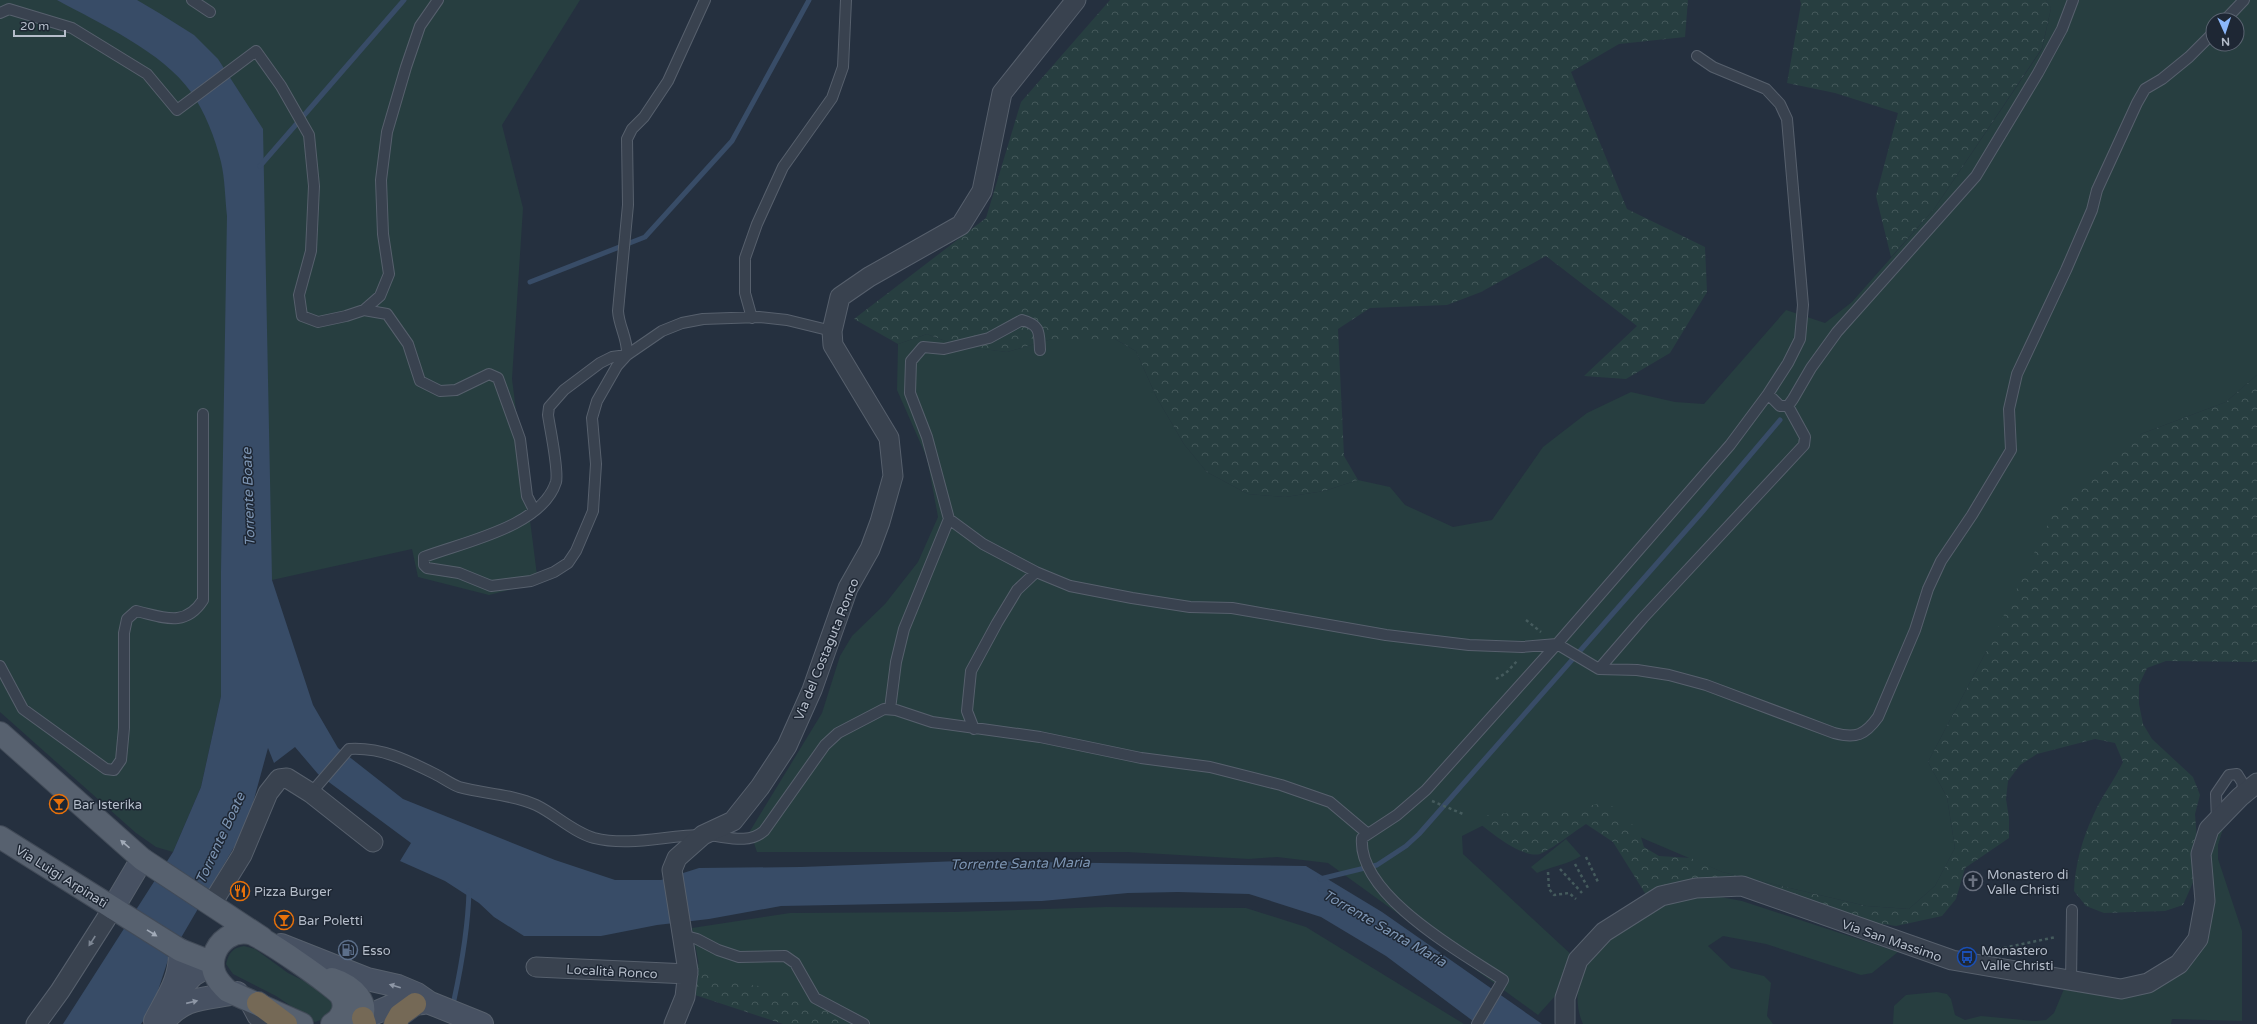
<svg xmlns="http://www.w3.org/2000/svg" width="2257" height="1024" font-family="'Varela Round',sans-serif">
<defs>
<pattern id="forest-crowns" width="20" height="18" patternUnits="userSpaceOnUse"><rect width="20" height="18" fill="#273e40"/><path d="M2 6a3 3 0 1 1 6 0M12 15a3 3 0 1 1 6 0" fill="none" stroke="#44585a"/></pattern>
</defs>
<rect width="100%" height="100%" fill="#25303f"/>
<path fill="#273e40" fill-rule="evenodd" d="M0,0H580L502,125L523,208L512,379L538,583L489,595L418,577L412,549L272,580L221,571V696L201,787L173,852L156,847L136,833L0,712Z
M2046,0H2257V375L2226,402L2141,434L1986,652L1928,762L1947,797L1955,848L1935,886L1909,909L1866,906L1722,872L1588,815L1486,824L1462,836L1463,854L1575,958L1566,984L1538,1015L1328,863L1277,857L1249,859L1127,852H757L750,831L822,713L840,656L852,636L885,604L918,562L938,517L927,458L897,390L898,344L927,334L959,346L1007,352L1052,339H1115L1136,351L1157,398L1184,444L1207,472L1248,494L1285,497L1324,491L1358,480L1390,487L1405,505L1453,527L1492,520L1543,447L1587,413L1631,392L1675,402L1704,404L1786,310L1825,323L1852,302L1934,209L2042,49L2051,8ZM2213,20H2237V44H2213Z
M2216,829H2223L2218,845V859L2242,931V1021L2172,1019L2171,1024H1893L1894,1006L1906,995L1937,992L1947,994L1951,999L1955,1015L1965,1020L1981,1016L2035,1021L2046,1020L2054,1013L2064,989L2115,996L2190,960L2209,855Z
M1566,839L1581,856C1567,865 1552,866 1537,873L1531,867Z
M1710,895L1742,901L1898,952L1872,973L1861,975L1766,944L1723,936L1708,946L1731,968L1764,976L1771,983L1767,1016L1773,1024H1583C1573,1002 1577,974 1592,954C1609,931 1660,903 1688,897C1695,895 1703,896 1710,895Z
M1106,907L1246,908L1306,927L1464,1024H837L732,993L700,971L692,928L790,913L953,912Z
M244,946L255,949L288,973L328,993L334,1005L332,1016L315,1022L276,996L233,974L226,964C229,953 232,948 244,946Z"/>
<path fill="url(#forest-crowns)" d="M1110,0H1688L1685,37L1619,44L1571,72L1627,209L1705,247L1707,292L1670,353L1626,379L1584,376L1637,326L1546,256L1481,292L1447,305L1370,308L1338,329L1344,456L1358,480L1324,491L1285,497L1248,494L1207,472L1184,444L1157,398L1136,351L1115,339H1052L1007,352L959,346L927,334L898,344L854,319L986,218L1021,102Z
M1800,0H2046L2051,8L2042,48L1934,209L1891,257L1876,196L1898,113L1835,93L1787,83L1801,4Z
M2257,375V662L2166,661L2147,668L2139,685V704L2143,724L2152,739L2193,777L2200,795L2195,814L2199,869L2183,905L2165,911L2104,913L2086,906L2074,891C2075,866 2082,839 2093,816C2101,797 2114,781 2123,762L2115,743L2095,739L2037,754L2020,765L2008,781L2006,799L2009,818V838L1965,868L1956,899L1942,916L1896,926L1856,920L1720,878L1648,898L1613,842L1586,824C1575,831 1551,850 1540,854C1523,859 1488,831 1476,820L1491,814L1558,811L1610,802L1617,815L1638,828L1644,847L1659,856L1691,858L1722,872L1866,906L1909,909L1935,886L1955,848L1947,797L1928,762L1986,652L2055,510L2141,434L2226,402Z
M695,962L722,981L781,989L807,1004L843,1015L860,1024H783L695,995Z"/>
<path fill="#384c67" d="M57,0H137L159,13L194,35L218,59L263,129L272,580L313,705L338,748L403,799L555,860L615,880H661L699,868L801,867L960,861L1306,866L1382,912L1542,1024H1477L1386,956L1321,917L1249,894L1178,892L1128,893L1042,901L781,906L709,919L657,925L601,936H524L494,917L479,903L445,881L400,861L411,843L318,774L295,747L274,763L268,748L247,825L168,960L152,1009L141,1024H63L173,852L201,787L221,696V571L227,216C225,198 225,179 221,162C215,138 205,112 191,92C163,52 99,23 57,0Z"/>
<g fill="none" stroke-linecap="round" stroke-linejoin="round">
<path stroke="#384c67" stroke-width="5" d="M260,166L404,0
M530,282L645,237L732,141L809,0
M1320,879L1377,865L1406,846L1419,834L1703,511L1780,420
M454,1000C462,963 468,928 469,891"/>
<defs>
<path id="lane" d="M192,0L210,12
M705,0L668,81L644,117L632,129L627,139L628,205L618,311C619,327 628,339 627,355L612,357L600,363L564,390L549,407L548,415C550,429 559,470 556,482C542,527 463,542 424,557V565L427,568L459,573L491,586L531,581L554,572L568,563L576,551L593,511L596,464L592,418L597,401L617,366L627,355L662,331L682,323L703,319L759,317L787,320L832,331
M0,13L9,9L72,28L147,74L177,110L256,51L281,86L309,135L314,186L311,251L299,295L302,316L318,322L346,316L364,310L380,296L389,274L383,234L381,180L387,132L406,67L420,26L438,0
M2225,20L2244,0
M364,310L387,314L408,344L420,381L440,391L456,390L489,374L498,378L520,439L527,496L534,510
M752,318L745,293V258L757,224L783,167L832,98L843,67L846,0
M1040,350C1039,333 1041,325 1022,320L989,338L944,349L923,347L911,361L910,393L927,437L949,519L983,544L1036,572L1070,586L1132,598L1190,607L1232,608L1386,635L1469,645L1522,647L1557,644L1599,669L1637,670L1669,675L1706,685L1834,733C1856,739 1865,735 1878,717L1915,630L1928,589L1941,561L1972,515L2011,450L2009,409L2017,374L2066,270L2092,210L2097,190L2137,103L2145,89L2162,79L2189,57L2213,33
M1768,394L1780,406H1788L1793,399L1811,368L1837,332L1976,176L2038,73L2062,29L2073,0
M0,666L23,709L106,769L114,770L121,760L124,728V633L127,619L136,611C163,617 185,628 203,600V414
M1599,669L1643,618L1804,445L1805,437L1788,406
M890,709L896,662L904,629L949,519
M974,729L967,711L971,671L997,623L1017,590L1036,572
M311,793L349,749C381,747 407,760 435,774C443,778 451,784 459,787C484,794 512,794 536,805C555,814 573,832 594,838C631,847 666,835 703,835C724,835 746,846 764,831L825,745L838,733L884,709L896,710L932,722L1040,737L1141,758L1210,767L1281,785L1330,802L1368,834
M2217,821L2216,794L2229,775L2237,774L2242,782L2244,794
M682,935L697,939L718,950L739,957L785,956L795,963L815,998L864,1024
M2071,982L2072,910
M1477,1024L1503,980C1462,953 1357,895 1362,838L1397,815L1426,790L1557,644L1730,445L1768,394L1788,363L1800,339L1803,305L1787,119L1780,104L1766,89L1713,67L1697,56"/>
<path id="street" d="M211,905L242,855L268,793L279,779L287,778L311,793L373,842
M536,967L688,974
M248,999L257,1016L268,1024
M1565,1022V998L1578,960L1604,932L1661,896L1696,888L1742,886L1952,960L2121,989L2148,983L2179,964L2198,939L2205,901L2201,854L2209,829L2240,797L2257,783
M36,1024L60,991L113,908
M674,1024L685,997L688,971L672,870L677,858L703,835L733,821L760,787L787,746L812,690L848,588L870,549L880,522L893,476L889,438L833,345L832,331L840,297L869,277L961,225L982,191L1002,93L1076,0"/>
<path id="secondary" d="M113,908L142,859
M281,945L367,979L398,986L417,994L430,1003L482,1024
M174,995L193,975L213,963
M363,1018L391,1006L423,1003
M155,1021C168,996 181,979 180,950
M162,1024C183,996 205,999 237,993"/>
<path id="primary" d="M0,733L142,859L262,938
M0,837L180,950L213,963
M332,979C351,985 375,1004 357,1024
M302,1024L228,991C217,981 210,971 214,956C218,941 233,930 249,933C259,934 336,987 341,996C347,1006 342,1019 332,1024"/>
<path id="highway" d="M258,1003L286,1024
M363,1018L365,1024
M395,1024L400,1015L415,1004"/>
</defs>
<use href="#lane" stroke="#57606d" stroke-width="12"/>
<use href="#street" stroke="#57606d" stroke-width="21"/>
<use href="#secondary" stroke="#57606d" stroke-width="24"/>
<use href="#primary" stroke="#424b58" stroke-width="24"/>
<use href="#highway" stroke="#444d5a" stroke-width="24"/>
<path stroke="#455b5d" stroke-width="2.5" stroke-dasharray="3 3" stroke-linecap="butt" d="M1526,620L1541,632
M1496,679L1506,673L1518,660
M1432,801L1463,814
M1586,857L1598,882
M1575,864L1588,888
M1560,869L1582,893
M1548,872L1549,889L1554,895L1569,893L1576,899
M1998,949L2056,937"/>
<use href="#lane" stroke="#39424f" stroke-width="10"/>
<use href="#street" stroke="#39424f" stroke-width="19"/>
<use href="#secondary" stroke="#475162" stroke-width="22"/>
<use href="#primary" stroke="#57616f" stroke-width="22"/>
<use href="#highway" stroke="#756956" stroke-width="22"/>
</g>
<defs><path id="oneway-solid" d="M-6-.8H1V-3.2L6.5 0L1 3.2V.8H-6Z"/></defs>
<g fill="#a2abb8">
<use href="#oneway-solid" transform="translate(125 844) rotate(-139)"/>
<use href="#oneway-solid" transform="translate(152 933) rotate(32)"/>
</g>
<use fill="#7d8693" href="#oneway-solid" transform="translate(92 941) rotate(123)"/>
<g fill="#8e97a6">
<use href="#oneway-solid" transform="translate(395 986) rotate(-164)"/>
<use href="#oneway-solid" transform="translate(192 1002) rotate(-13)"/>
</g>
<defs>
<symbol id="bar-ring" viewBox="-11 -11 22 22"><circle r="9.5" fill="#1e2734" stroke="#e8710a" stroke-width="1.5"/><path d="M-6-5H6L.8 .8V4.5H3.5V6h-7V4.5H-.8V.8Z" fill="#e8710a"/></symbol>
<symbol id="church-ring" viewBox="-11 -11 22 22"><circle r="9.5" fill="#1e2734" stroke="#6b7280" stroke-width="1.5"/><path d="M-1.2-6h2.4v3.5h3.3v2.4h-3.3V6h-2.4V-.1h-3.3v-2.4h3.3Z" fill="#6b7280"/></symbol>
<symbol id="restaurant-ring" viewBox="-11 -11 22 22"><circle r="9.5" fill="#1e2734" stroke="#e8710a" stroke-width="1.5"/><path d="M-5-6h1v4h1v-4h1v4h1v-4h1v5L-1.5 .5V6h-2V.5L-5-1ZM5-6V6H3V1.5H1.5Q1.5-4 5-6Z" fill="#e8710a"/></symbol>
<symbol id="fuel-ring" viewBox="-11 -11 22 22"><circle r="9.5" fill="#1e2734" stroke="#5c6f8a" stroke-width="1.5"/><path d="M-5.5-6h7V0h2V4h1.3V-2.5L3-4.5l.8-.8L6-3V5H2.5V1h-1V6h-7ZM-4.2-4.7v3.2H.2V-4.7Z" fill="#5c6f8a"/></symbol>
<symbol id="bus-ring" viewBox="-11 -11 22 22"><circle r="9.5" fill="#1e2734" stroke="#1a4fb4" stroke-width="1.5"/><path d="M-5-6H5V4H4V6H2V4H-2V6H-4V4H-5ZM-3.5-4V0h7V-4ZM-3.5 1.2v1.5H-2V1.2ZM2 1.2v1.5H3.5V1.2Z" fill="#1a4fb4"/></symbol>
</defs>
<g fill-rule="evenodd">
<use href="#bar-ring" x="48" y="793" width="22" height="22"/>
<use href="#church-ring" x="1962" y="870" width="22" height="22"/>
<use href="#restaurant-ring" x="229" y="880" width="22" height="22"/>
<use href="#bar-ring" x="273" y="909" width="22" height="22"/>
<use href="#fuel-ring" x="337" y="939" width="22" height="22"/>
<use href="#bus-ring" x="1956" y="946" width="22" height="22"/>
</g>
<g text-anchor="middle" stroke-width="3" stroke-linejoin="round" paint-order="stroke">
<g font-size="13" fill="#b5bdca" stroke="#1e2734">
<text transform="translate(826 649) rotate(-68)" y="5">Via del Costaguta Ronco</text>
<text transform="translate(62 876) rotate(32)" y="5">Via Luigi Arpinati</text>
<text transform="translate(1892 940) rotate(19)" y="5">Via San Massimo</text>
<text transform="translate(612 971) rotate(3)" y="5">Località Ronco</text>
</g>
<g font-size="13" fill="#b5bdca" stroke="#1e2734" text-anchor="start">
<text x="73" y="809">Bar Isterika</text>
<text x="1987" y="879">Monastero di<tspan x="1987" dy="15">Valle Christi</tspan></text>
<text x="254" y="896">Pizza Burger</text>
<text x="298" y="925">Bar Poletti</text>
<text x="362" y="955">Esso</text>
<text x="1981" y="955">Monastero<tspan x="1981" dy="15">Valle Christi</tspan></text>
</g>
<g font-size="14" font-style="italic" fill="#7c94b2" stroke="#1e2734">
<text transform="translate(248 497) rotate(-92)" y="5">Torrente Boate</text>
<text transform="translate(220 838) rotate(-65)" y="5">Torrente Boate</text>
<text transform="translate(1020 863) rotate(-1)" y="5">Torrente Santa Maria</text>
<text transform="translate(1385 928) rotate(30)" y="5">Torrente Santa Maria</text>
</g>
</g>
<g transform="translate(2225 32) rotate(177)"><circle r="19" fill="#1e2734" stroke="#5a6370"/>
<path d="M0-3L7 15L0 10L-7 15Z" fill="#8cb7f9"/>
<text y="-6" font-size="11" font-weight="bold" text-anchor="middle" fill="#b5bdca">N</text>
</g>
<path d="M14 30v6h51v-6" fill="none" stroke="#b5bdca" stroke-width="2"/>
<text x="20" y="30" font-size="12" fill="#b5bdca" stroke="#1e2734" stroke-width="3" paint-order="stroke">20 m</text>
</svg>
